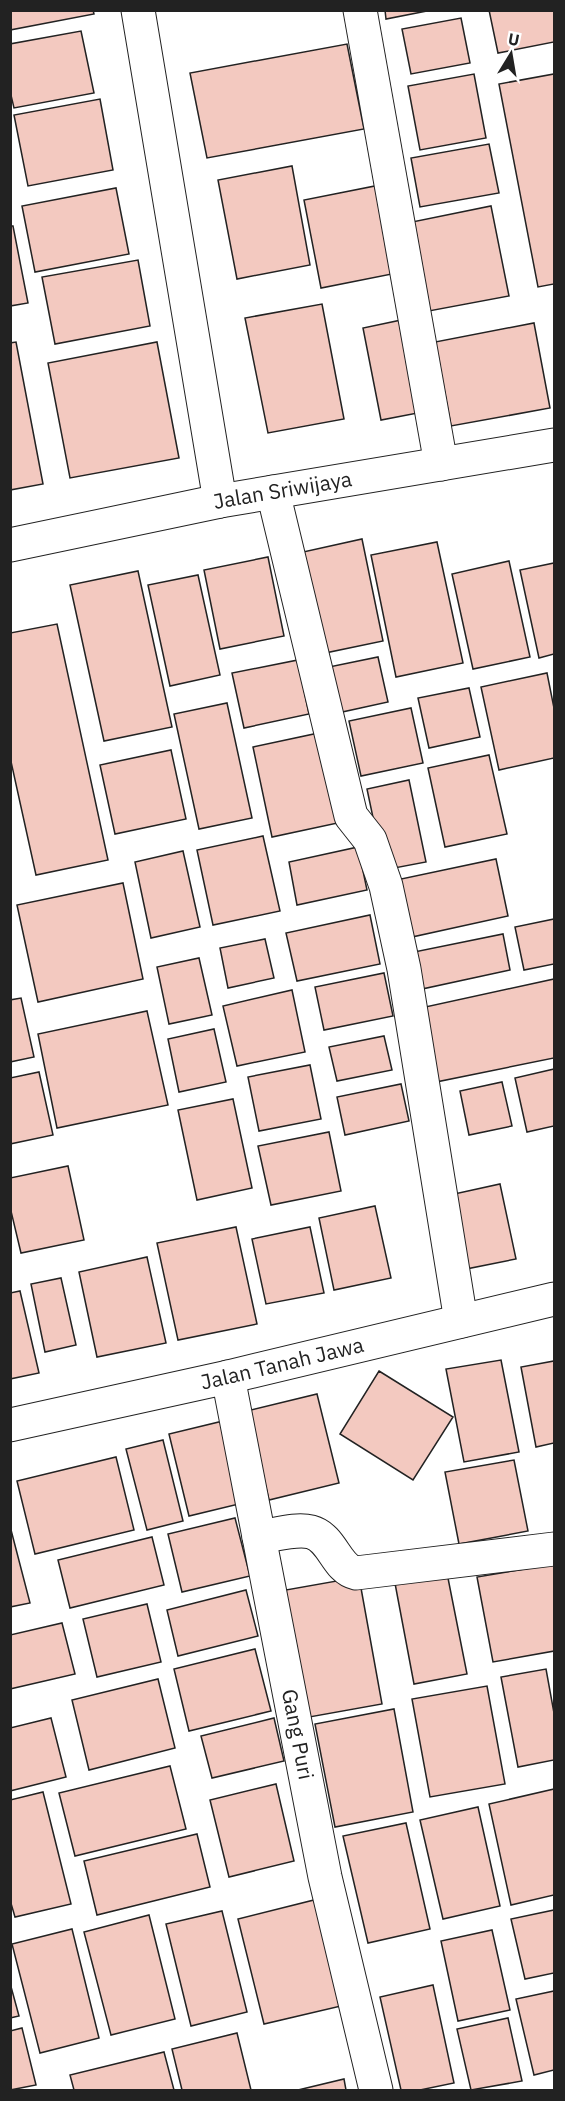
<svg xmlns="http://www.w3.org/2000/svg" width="565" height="2101" font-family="'IBM Plex Sans',sans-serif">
<rect width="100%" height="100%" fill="#fff"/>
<path fill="#f3c9c0" stroke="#222" stroke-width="1.5" d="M10,10H93L94,14L10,30Z
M385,10H432L386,19Z
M489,10H554V42L498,53Z
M461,18L470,63L411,74L402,29Z
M81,31L94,93L14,108L10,91V44Z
M347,44L364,129L207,158L190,73Z
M474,74L486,138L420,150L408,86Z
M554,74V284L538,287L499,84Z
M100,99L113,170L28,186L14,115Z
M489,144L499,193L420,207L411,158Z
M292,166L310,265L237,279L218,180Z
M375,186L392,274L321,288L304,200Z
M116,188L129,254L35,272L22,206Z
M491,206L509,296L429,311L412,222Z
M10,226H13L28,303L10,306Z
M138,260L150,326L55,344L42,277Z
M322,304L344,419L268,433L245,318Z
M406,319L423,412L381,420L363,328Z
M534,323L550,408L451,426L435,342Z
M16,342L43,484L10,490V343Z
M157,342L179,458L70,478L48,363Z
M362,539L383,641L325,653L303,552Z
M437,542L463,663L396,677L371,555Z
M268,557L284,636L220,649L204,570Z
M509,561L530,657L473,669L452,574Z
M554,563V654L539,658L520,570Z
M138,571L172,727L104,741L70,585Z
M198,575L220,675L170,686L148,585Z
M57,624L108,860L36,875L10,757V633Z
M378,657L388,702L333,714L324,668Z
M298,660L309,714L244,728L232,673Z
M547,673L554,708V758L499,770L481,687Z
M469,688L480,737L429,748L418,698Z
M227,703L252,818L199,829L174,714Z
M411,708L423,763L361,776L349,721Z
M328,731L347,821L272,837L253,747Z
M171,750L186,819L115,834L100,765Z
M489,755L507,834L445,847L428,768Z
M409,780L426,862L384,870L367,789Z
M263,836L280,911L213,925L197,850Z
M358,847L367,890L297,905L289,862Z
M183,851L200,927L151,938L135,862Z
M496,859L508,916L412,937L401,879Z
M123,883L143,979L38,1002L17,905Z
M370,915L380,964L297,981L286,933Z
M554,919V964L524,970L515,927Z
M503,934L510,970L422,989L414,952Z
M265,939L274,978L228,988L220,948Z
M199,958L212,1015L169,1024L157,967Z
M384,973L393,1016L324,1030L315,987Z
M554,979V1058L431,1083L416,1009Z
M292,990L305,1052L237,1066L223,1006Z
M21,998L34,1057L10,1062V1000Z
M147,1011L168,1105L57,1128L38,1034Z
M214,1029L226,1082L179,1092L168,1039Z
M384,1036L392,1070L337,1081L329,1047Z
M310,1065L321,1119L259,1131L248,1077Z
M554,1069V1126L527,1132L515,1078Z
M39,1072L53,1135L10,1144V1078Z
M502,1082L512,1126L469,1135L460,1091Z
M401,1084L409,1121L345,1135L337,1097Z
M233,1099L252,1188L197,1200L178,1110Z
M329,1132L341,1191L271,1205L258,1146Z
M68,1166L84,1240L21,1253L10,1207V1178Z
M500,1184L516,1259L461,1270L445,1196Z
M375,1206L391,1278L334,1290L319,1218Z
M236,1227L257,1324L178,1340L157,1243Z
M310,1227L324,1293L266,1304L252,1239Z
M147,1257L166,1343L97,1357L79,1272Z
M61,1278L76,1345L45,1352L31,1284Z
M20,1291L39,1373L10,1379V1293Z
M501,1360L519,1452L464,1462L446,1369Z
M554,1361V1443L536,1447L521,1367Z
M379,1371L453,1417L413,1480L340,1434Z
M317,1394L339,1483L269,1500L247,1411Z
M223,1421L243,1503L189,1516L169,1434Z
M163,1440L183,1521L147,1530L126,1449Z
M116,1457L134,1530L35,1554L17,1481Z
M514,1460L528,1531L459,1544L445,1472Z
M235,1518L250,1576L182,1592L168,1534Z
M10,1526L30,1603L10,1607Z
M152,1537L164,1585L70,1608L58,1560Z
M554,1564V1651L493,1662L477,1577Z
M446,1568L467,1674L414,1684L394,1578Z
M359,1577L382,1704L304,1718L280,1591Z
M246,1590L258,1636L178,1656L167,1610Z
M147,1604L161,1662L97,1677L83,1619Z
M62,1623L75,1674L10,1689V1635Z
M255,1649L271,1711L189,1731L174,1669Z
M546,1669L554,1713V1760L518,1767L501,1677Z
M158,1679L175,1748L89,1770L72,1700Z
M487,1686L505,1784L430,1797L412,1699Z
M394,1709L413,1812L335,1827L315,1724Z
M51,1718L66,1777L10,1791V1728Z
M274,1718L284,1761L212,1778L201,1736Z
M170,1766L186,1829L75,1856L59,1793Z
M276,1784L294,1861L229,1877L210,1800Z
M554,1789V1895L511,1905L489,1804Z
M43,1792L71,1904L15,1917L10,1900V1800Z
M478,1807L500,1906L443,1919L420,1820Z
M406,1823L430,1929L368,1943L343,1836Z
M197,1834L210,1887L97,1915L84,1861Z
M314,1900L341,2006L264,2024L238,1919Z
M554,1910V1973L525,1979L511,1919Z
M222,1911L247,2012L191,2026L166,1924Z
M149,1915L175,2019L111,2035L84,1932Z
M72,1929L99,2038L40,2053L12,1944Z
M492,1930L510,2010L458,2021L441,1941Z
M10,1983L19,2016L10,2018Z
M433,1985L454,2083L420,2090H401L380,1997Z
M554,1991V2070L534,2075L516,1999Z
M508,2018L522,2081L471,2090L457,2029Z
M22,2028L36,2085L10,2090V2031Z
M237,2033L251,2090H182L172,2049Z
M164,2052L174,2090H74L70,2075Z
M344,2079L346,2090H298Z"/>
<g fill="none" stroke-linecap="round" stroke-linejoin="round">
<defs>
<g id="street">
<path d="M138,10L220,501"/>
<path d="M360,10L441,464"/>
<path d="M273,492L351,816L370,840L386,886L404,969L461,1321"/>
<path id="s1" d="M10,545L220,501L554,445"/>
<path id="s2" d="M228,1377L325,1877L376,2090"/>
<path id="s3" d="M10,1425L228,1377L554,1299"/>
<path d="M259,1537C275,1535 296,1528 311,1532C333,1538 336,1569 356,1573L554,1549"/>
</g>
</defs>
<use href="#street" stroke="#222" stroke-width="35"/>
<use href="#street" stroke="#fff" stroke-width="33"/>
</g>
<g text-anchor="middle" stroke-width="4.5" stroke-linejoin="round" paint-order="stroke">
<g font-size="21" fill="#222" stroke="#fff">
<text dy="7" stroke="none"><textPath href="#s1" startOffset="278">Jalan Sriwijaya</textPath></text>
<text dy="7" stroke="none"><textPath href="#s3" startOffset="279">Jalan Tanah Jawa</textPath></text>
<text dy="7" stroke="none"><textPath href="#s2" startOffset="364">Gang Puri</textPath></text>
</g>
</g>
<rect width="565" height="2101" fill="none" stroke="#222222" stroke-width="24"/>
<g transform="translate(511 54) rotate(11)" stroke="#ffffff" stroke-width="4.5" paint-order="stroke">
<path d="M0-4.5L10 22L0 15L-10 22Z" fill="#222222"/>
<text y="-9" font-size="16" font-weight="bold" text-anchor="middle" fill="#222222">U</text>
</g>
</svg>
